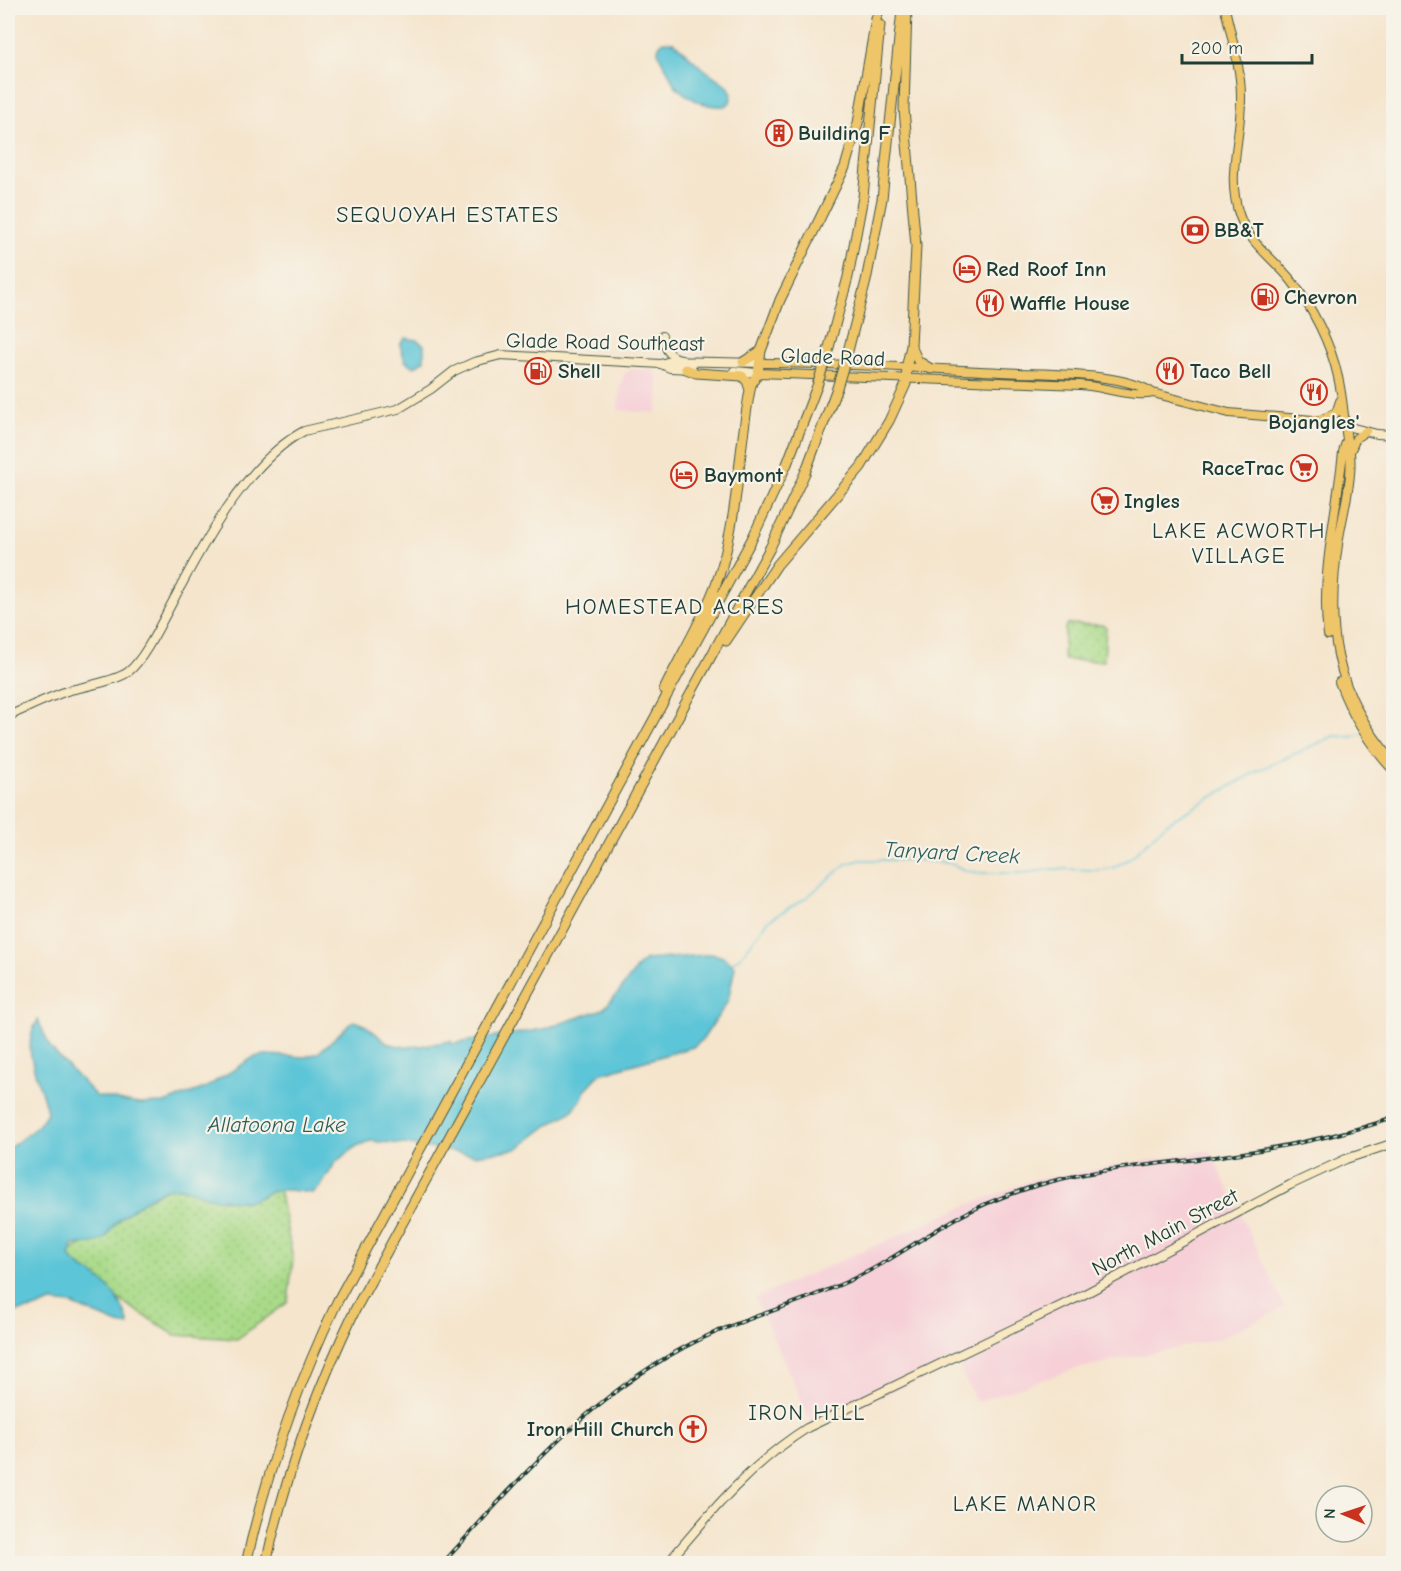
<svg xmlns="http://www.w3.org/2000/svg" width="1401" height="1571" font-family="'Comic Neue',sans-serif">
<defs>
<pattern id="park-dots" width="8" height="8" patternUnits="userSpaceOnUse" patternTransform="scale(1.5)"><rect width="8" height="8" fill="#a9da88"/><path d="M2 2h.1M6 6h.1" fill="none" stroke="#91bc76" stroke-width="1.8" stroke-linecap="round"/></pattern>
</defs>
<rect width="100%" height="100%" fill="#f7f3e8"/>
<filter id="ink" filterUnits="userSpaceOnUse"><feTurbulence type="fractalNoise" baseFrequency=".0167" numOctaves="2"/><feDisplacementMap in="SourceGraphic" scale="12" xChannelSelector="R" yChannelSelector="G"/><feConvolveMatrix kernelMatrix="1 2 1 2 8 2 1 2 1" color-interpolation-filters="sRGB"/></filter>
<filter id="wash" filterUnits="userSpaceOnUse"><feTurbulence type="fractalNoise" baseFrequency=".008" numOctaves="4" result="noise"/><feDisplacementMap in="SourceGraphic" scale="24" xChannelSelector="R" yChannelSelector="G"/><feGaussianBlur stdDeviation="1.35" result="paint"/><feColorMatrix in="noise" values="0 0 0 0 0 0 0 0 0 0 0 0 0 0 0 0 0 1.4 0 .05"/><feComposite in="paint" operator="in"/></filter>
<g filter="url(#wash)">
<rect width="100%" height="100%" fill="#f5e5cd"/>
<path fill="#f6cfd7" d="M633,369L655,371L659,387L657,413L618,410L620,387L624,374Z
M1210,1150L1285,1307L1219,1339L1075,1369L976,1402L957,1363L813,1426L755,1298L963,1207L1035,1179Z"/>
<path fill="url(#park-dots)" stroke="#648c5e" stroke-width="1.5" d="M1067,624L1103,625L1106,627L1104,661L1065,660L1063,656L1065,628Z
M167,1183L279,1189L293,1259L288,1302L237,1339L175,1335L118,1299L101,1282L74,1268L65,1253L83,1244L101,1239L139,1200Z"/>
<path fill="#5bc5d7" stroke="#3d8186" stroke-width="1.5" d="M664,41L674,42L701,67L728,86L732,94L730,102L726,106C709,108 692,101 679,89C673,85 672,80 669,73C665,63 650,50 664,41Z
M405,338L417,340L424,345V360L414,367L405,361L400,345Z
M714,954L725,958L735,967L728,1001L703,1039L693,1047L600,1074L586,1089L581,1100L571,1112L547,1126L517,1149L475,1155L403,1144L370,1141L357,1146L335,1163L321,1186L312,1193C299,1191 283,1188 270,1192C259,1196 254,1203 240,1201C231,1200 222,1200 213,1198C195,1195 183,1183 164,1190C153,1194 123,1215 115,1224C111,1229 109,1236 104,1239C95,1245 83,1243 73,1245L70,1257C78,1268 91,1271 101,1280C114,1291 126,1309 129,1326L118,1324L71,1304L51,1302L34,1309L15,1312L10,1343L8,1345V1149L38,1126L47,1113C42,1082 18,1050 38,1020L51,1049L96,1096L139,1104L164,1103L205,1088L254,1057L266,1055L305,1057L318,1053L353,1021C367,1023 373,1033 385,1041C403,1052 430,1044 451,1041L450,1044L544,1029L603,1009L618,993L639,965L646,960Z"/>
<g fill="none" stroke-linecap="round" stroke-linejoin="round">
<path stroke="#5bc5d7" stroke-width="1.5" d="M1384,717L1394,713
M731,964L742,955L769,920L806,898L846,864L860,860H918L949,863L967,871L981,873H1022L1054,869L1100,870L1112,868L1129,859L1167,823L1257,771L1334,736L1351,737L1362,734"/>
</g>
</g>
<g filter="url(#ink)">
<g fill="none" stroke-linecap="round" stroke-linejoin="round">
<defs>
<path id="secondary" d="M662,336C665,347 668,357 681,359
M661,364L670,368L692,369
M734,371L758,373
M1346,426L1377,434L1394,435
M8,716C27,708 47,698 67,691C82,687 116,681 128,672C144,660 162,621 172,603C201,547 247,461 304,431L398,409L431,389L454,371L474,362L501,355L661,364L670,361L760,363
M667,1564C710,1513 750,1464 807,1428L1079,1297L1290,1185L1346,1159L1394,1143"/>
<path id="primary" d="M1225,8C1231,36 1241,67 1241,96C1242,138 1225,176 1240,217C1250,244 1274,259 1291,280C1312,307 1331,344 1338,377C1343,398 1344,419 1347,440C1347,445 1350,449 1350,453C1353,477 1343,514 1339,538C1325,626 1333,693 1394,762
M760,363C840,363 921,368 1001,372C1040,375 1121,371 1153,393L1229,413L1313,420L1346,426
M758,373L1080,385C1103,386 1131,398 1153,393
M1322,419L1336,413L1340,401
M1350,452L1356,438L1366,431
M1328,635C1320,575 1337,512 1343,452L1346,442
M1339,682C1352,716 1369,745 1394,771"/>
<path id="highway" d="M911,346L918,361L931,369
M828,351L848,277L863,197L880,25
M848,351L866,281L882,199L902,10
M743,362L761,351
M686,369L696,373L742,376L747,381L750,390
M726,641L777,565L861,467L889,421L906,384L907,364L911,346L916,246L904,109L907,8
M664,690C682,652 711,606 722,566C739,507 739,444 751,385L758,373L761,351L780,300L845,167L858,123L876,19L880,8
M246,1564C266,1473 297,1386 337,1302L752,539L787,464L817,386
M266,1564C285,1476 316,1391 355,1310L770,548L805,473L837,388"/>
</defs>
<use href="#secondary" stroke="#3f564b" stroke-width="10"/>
<use href="#primary" stroke="#3f564b" stroke-width="10"/>
<use href="#highway" stroke="#3f564b" stroke-width="11"/>
<use href="#secondary" stroke="#f8e8c3" stroke-width="8"/>
<use href="#primary" stroke="#eec569" stroke-width="8"/>
<use href="#highway" stroke="#eec569" stroke-width="9"/>
<defs>
<path id="rail" d="M442,1564C518,1481 583,1402 683,1348C735,1320 791,1307 844,1283C884,1266 919,1239 957,1218C987,1201 1020,1190 1053,1181C1100,1169 1149,1165 1198,1159C1265,1151 1329,1139 1394,1118"/>
</defs>
<use href="#rail" stroke="#1f3d34" stroke-width="4"/>
<use href="#rail" stroke="#f7f3e8" stroke-width="1.5" stroke-dasharray="4.5" stroke-linecap="butt"/>
<defs>
<path id="highway-bridge" d="M817,386L828,351
M837,388L848,351"/>
</defs>
<use href="#highway-bridge" stroke="#3f564b" stroke-width="11" stroke-linecap="butt"/>
<use href="#highway-bridge" stroke="#eec569" stroke-width="9"/>
</g>
</g>
<defs>
<symbol id="building-ring" viewBox="-11 -11 22 22"><circle r="9.5" fill="#f7f3e8" stroke="#c8321e" stroke-width="1.5"/><path d="M-4-6H4V6H1V3H-1V6H-4ZM-2.5-4.3h1.7v1.8h-1.7ZM.8-4.3h1.7v1.8H.8ZM-2.5-1h1.7V.8h-1.7ZM.8-1h1.7V.8H.8Z" fill="#c8321e"/></symbol>
<symbol id="bank-ring" viewBox="-11 -11 22 22"><circle r="9.5" fill="#f7f3e8" stroke="#c8321e" stroke-width="1.5"/><path d="M-6-4H6V4H-6ZM0-2.3a2.3 2.3 0 1 0 0 4.6a2.3 2.3 0 1 0 0-4.6Z" fill="#c8321e"/></symbol>
<symbol id="hotel-ring" viewBox="-11 -11 22 22"><circle r="9.5" fill="#f7f3e8" stroke="#c8321e" stroke-width="1.5"/><path d="M-6-4.5h1.5V1H6V5H4.5V3h-9V5H-6ZM-4 0a1.8 1.8 0 1 1 3.6 0ZM.5 0V-2.5h3Q6-2.5 6 0Z" fill="#c8321e"/></symbol>
<symbol id="fuel-ring" viewBox="-11 -11 22 22"><circle r="9.5" fill="#f7f3e8" stroke="#c8321e" stroke-width="1.5"/><path d="M-5.5-6h7V0h2V4h1.3V-2.5L3-4.5l.8-.8L6-3V5H2.5V1h-1V6h-7ZM-4.2-4.7v3.2H.2V-4.7Z" fill="#c8321e"/></symbol>
<symbol id="restaurant-ring" viewBox="-11 -11 22 22"><circle r="9.5" fill="#f7f3e8" stroke="#c8321e" stroke-width="1.5"/><path d="M-5-6h1v4h1v-4h1v4h1v-4h1v5L-1.5 .5V6h-2V.5L-5-1ZM5-6V6H3V1.5H1.5Q1.5-4 5-6Z" fill="#c8321e"/></symbol>
<symbol id="supermarket-ring" viewBox="-11 -11 22 22"><circle r="9.5" fill="#f7f3e8" stroke="#c8321e" stroke-width="1.5"/><path d="M-6-5.5h2.5l.6 2H6L4.5 2H-2.5L-4.4-4H-6ZM-1.5 3.2a1.3 1.3 0 1 0 .1 0ZM3 3.2a1.3 1.3 0 1 0 .1 0Z" fill="#c8321e"/></symbol>
<symbol id="church-ring" viewBox="-11 -11 22 22"><circle r="9.5" fill="#f7f3e8" stroke="#c8321e" stroke-width="1.5"/><path d="M-1.2-6h2.4v3.5h3.3v2.4h-3.3V6h-2.4V-.1h-3.3v-2.4h3.3Z" fill="#c8321e"/></symbol>
</defs>
<g fill-rule="evenodd">
<use href="#building-ring" x="764" y="118" width="30" height="30"/>
<use href="#bank-ring" x="1180" y="215" width="30" height="30"/>
<use href="#hotel-ring" x="952" y="254" width="30" height="30"/>
<use href="#fuel-ring" x="1250" y="282" width="30" height="30"/>
<use href="#restaurant-ring" x="975" y="288" width="30" height="30"/>
<use href="#fuel-ring" x="523" y="356" width="30" height="30"/>
<use href="#restaurant-ring" x="1155" y="356" width="30" height="30"/>
<use href="#restaurant-ring" x="1299" y="377" width="30" height="30"/>
<use href="#supermarket-ring" x="1289" y="453" width="30" height="30"/>
<use href="#hotel-ring" x="669" y="460" width="30" height="30"/>
<use href="#supermarket-ring" x="1090" y="486" width="30" height="30"/>
<use href="#church-ring" x="678" y="1414" width="30" height="30"/>
</g>
<g text-anchor="middle" stroke-width="4.5" stroke-linejoin="round" paint-order="stroke">
<g font-size="21" font-weight="bold" fill="#1f3d34" stroke="#f7f3e8" text-anchor="start">
<text x="798" y="140">Building F</text>
<text x="1214" y="237">BB&amp;T</text>
<text x="986" y="276">Red Roof Inn</text>
<text x="1284" y="304">Chevron</text>
<text x="1010" y="310">Waffle House</text>
<text x="558" y="378">Shell</text>
<text x="1190" y="378">Taco Bell</text>
<text x="1314" y="429" text-anchor="middle">Bojangles'</text>
<text x="1284" y="475" text-anchor="end">RaceTrac</text>
<text x="704" y="482">Baymont</text>
<text x="1124" y="508">Ingles</text>
<text x="674" y="1436" text-anchor="end">Iron Hill Church</text>
</g>
<g font-size="21" fill="#1f3d34" stroke="#f7f3e8">
<text transform="translate(605 342) rotate(1)" y="7">Glade Road Southeast</text>
<text transform="translate(833 357) rotate(2)" y="7">Glade Road</text>
<text transform="translate(1165 1232) rotate(-28)" y="7">North Main Street</text>
</g>
<g font-size="22" letter-spacing="1.5" fill="#1f3d34" stroke="#f7f3e8">
<text x="448" y="222">SEQUOYAH ESTATES</text>
<text x="1239" y="538">LAKE ACWORTH<tspan x="1239" dy="25">VILLAGE</tspan></text>
<text x="675" y="614">HOMESTEAD ACRES</text>
<text x="807" y="1420">IRON HILL</text>
<text x="1025" y="1511">LAKE MANOR</text>
</g>
<g font-size="22" font-style="italic" fill="#2e5f5d" stroke="#f7f3e8">
<text transform="translate(952 852) rotate(3)" y="8">Tanyard Creek</text>
<text x="277" y="1132">Allatoona Lake</text>
</g>
</g>
<rect width="1401" height="1571" fill="none" stroke="#f7f3e8" stroke-width="30"/>
<g transform="translate(1344 1514) rotate(272)"><circle r="28" fill="#f7f3e8" stroke="#a1aaa0" stroke-width="1.5"/>
<path d="M0-4.5L10 22L0 15L-10 22Z" fill="#c8321e"/>
<text y="-9" font-size="16" font-weight="bold" text-anchor="middle" fill="#1f3d34">N</text>
</g>
<path d="M1182 54v9h130v-9" fill="none" stroke="#1f3d34" stroke-width="3"/>
<text x="1191" y="54" font-size="18" fill="#1f3d34" stroke="#f7f3e8" stroke-width="4.5" paint-order="stroke">200 m</text>
</svg>
